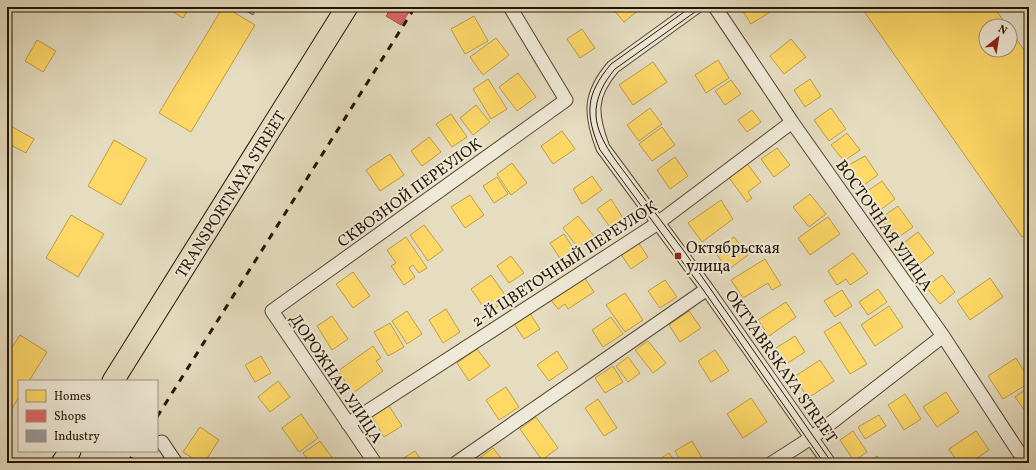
<svg xmlns="http://www.w3.org/2000/svg" width="1036" height="470" font-family="Vollkorn,serif">
<rect width="100%" height="100%" fill="#e6ddc1"/>
<filter id="stains"><feTurbulence type="fractalNoise" baseFrequency=".005" numOctaves="4"/><feColorMatrix values="0 0 0 0 .2 0 0 0 0 .09 0 0 0 0 .02 0 0 0 .5 -.17"/></filter>
<radialGradient id="worn" r=".72"><stop offset=".6" stop-color="#630" stop-opacity="0"/><stop offset="1" stop-color="#630" stop-opacity=".3"/></radialGradient>
<path fill="#ffd966" stroke="#bd9e48" d="M165,7H190L183,18Z
M223,7H225L255,25L191,132L159,113Z
M611,7H639L640,9L624,22Z
M740,7H767L770,12L751,24Z
M861,7H994L1007,26H986V50H1010V30L1029,57V232L1022,237Z
M474,16L488,41L465,54L451,29Z
M582,29L595,48L580,58L567,39Z
M496,38L509,55L483,75L470,57Z
M791,39L806,57L784,74L770,56Z
M37,40L56,51L43,72L25,61Z
M718,60L729,78L706,93L695,75Z
M653,62L667,82L633,105L619,85Z
M518,73L536,97L517,111L499,87Z
M488,79L507,109L491,119L473,89Z
M810,79L821,96L805,107L794,90Z
M731,80L741,94L725,105L715,91Z
M476,105L490,122L473,135L460,118Z
M650,108L662,124L639,141L627,125Z
M831,108L846,129L829,141L814,120Z
M752,110L761,122L747,132L738,120Z
M451,114L467,137L452,147L436,124Z
M7,124L34,139L26,153L7,143Z
M662,127L675,145L652,161L639,144Z
M562,131L575,149L553,164L541,146Z
M847,133L860,150L844,161L831,145Z
M429,137L441,152L422,166L411,151Z
M114,140L147,159L121,205L88,186Z
M777,148L790,165L774,177L761,159Z
M390,154L404,175L380,191L366,170Z
M865,156L878,175L861,187L847,166Z
M675,157L688,176L670,189L657,170Z
M745,161L761,182L748,192L752,198L747,202L727,175Z
M512,163L527,183L511,195L497,174Z
M592,176L602,190L582,204L573,189Z
M497,177L508,194L494,203L483,186Z
M882,181L895,199L879,211L866,192Z
M810,194L826,214L809,227L793,207Z
M470,195L484,215L465,228L451,207Z
M611,199L623,218L610,227L597,209Z
M721,200L733,219L702,242L688,223Z
M898,206L913,227L896,239L881,218Z
M71,215L104,234L78,277L46,258Z
M578,216L594,236L578,248L563,228Z
M828,217L840,234L810,255L798,238Z
M424,225L443,250L428,261L410,235Z
M918,232L934,253L917,266L901,245Z
M564,234L575,251L561,260L550,243Z
M406,237L427,268L419,273L413,265L409,268L415,277L404,285L391,266L396,263L387,250Z
M734,237L748,255L728,270L715,252Z
M637,241L648,257L631,269L620,253Z
M853,253L868,273L850,285L846,279L837,285L828,271Z
M511,256L524,273L509,283L497,266Z
M765,259L781,285L772,290L768,283L743,298L731,280Z
M353,272L370,296L353,308L336,284Z
M491,275L508,299L488,313L471,289Z
M942,275L955,292L940,304L926,287Z
M584,277L594,292L568,309L565,304L558,309L551,300Z
M990,278L1003,297L970,320L957,301Z
M665,280L677,297L660,308L648,291Z
M878,289L887,302L868,315L859,302Z
M842,290L852,306L835,317L824,301Z
M625,293L643,320L625,332L606,305Z
M786,302L796,317L769,336L758,320Z
M889,306L903,327L875,346L861,325Z
M446,309L460,332L443,343L429,320Z
M407,311L422,334L407,344L392,321Z
M689,311L701,328L680,342L669,325Z
M529,312L540,329L524,339L513,322Z
M332,316L348,339L332,350L317,326Z
M611,317L623,334L603,347L592,330Z
M840,322L867,364L850,374L824,332Z
M390,323L404,347L388,356L374,332Z
M20,335L47,352L29,381H19V397L7,417V355Z
M795,336L805,352L786,364L776,348Z
M648,341L666,363L653,373L635,350Z
M373,346L381,358L376,361L383,371L353,393L338,371Z
M477,349L490,366L469,381L457,363Z
M715,350L729,371L711,382L698,361Z
M557,351L568,368L549,381L537,365Z
M261,356L271,373L255,382L245,365Z
M628,357L640,373L628,382L616,366Z
M1016,358L1029,379V383L1003,399L988,376Z
M820,360L834,381L808,398L794,377Z
M613,366L623,382L605,393L595,378Z
M278,381L290,397L270,412L258,397Z
M506,387L519,407L499,420L486,400Z
M1029,387V408L1025,411L1015,397Z
M946,392L959,412L937,427L923,407Z
M905,394L921,419L904,430L888,405Z
M751,398L767,422L743,438L727,414Z
M598,399L617,428L604,436L585,408Z
M389,406L402,426L384,437L372,417Z
M301,414L318,438L299,452L282,428Z
M879,415L886,426L865,439L858,427Z
M536,417L558,448L542,460L520,429Z
M200,427L219,440L204,463H200L183,452Z
M853,431L867,452L854,461L840,440Z
M976,431L989,450L970,463H958L949,449Z
M320,441L334,460L329,463H310L303,453Z
M692,441L705,463H682L675,451Z
M493,448L505,463H473Z
M415,451L423,463H401L399,461Z
M669,453L676,463H655V462Z
M877,456L881,463H865Z"/>
<path fill="#e06666" stroke="#a74d48" d="M392,7H412L401,25L386,16Z"/>
<path fill="#999" stroke="#76716b" d="M239,7H257L253,15Z"/>
<g fill="none" stroke-linecap="round" stroke-linejoin="round">
<defs>
<path id="minor" d="M696,7L613,67C589,95 590,114 603,148L707,289L829,463
M715,7L792,122L943,336L1026,463
M348,424L655,225L792,122
M162,442L176,463
M375,463L272,311L566,100L510,7
M456,463L707,289
M772,463L814,436L943,336"/>
<path id="primary" d="M113,381L347,7
M62,463L70,451"/>
</defs>
<use href="#minor" stroke="#544631" stroke-width="15"/>
<use href="#primary" stroke="#231401" stroke-width="23"/>
<use href="#minor" stroke="#efe9d7" stroke-width="13"/>
<use href="#primary" stroke="#e6ddc1" stroke-width="21"/>
<path stroke="#231401" stroke-width="1" d="M691,7L611,64C585,95 585,114 600,150L704,291L824,463
M702,7L615,69C604,82 595,98 596,116C598,142 620,165 634,185C651,207 667,229 684,251L832,463"/>
<path stroke="#231401" stroke-width="3" stroke-dasharray="7 7" stroke-linecap="butt" d="M157,417L415,7
M128,463L135,451"/>
</g>
<rect fill="#8f2418" stroke="#efe9d7" stroke-width="1.5" x="674" y="252" width="8" height="8" rx="2"/>
<g text-anchor="middle" stroke-width="4" stroke-linejoin="round" paint-order="stroke">
<g font-size="16" fill="#231401" stroke="#efe9d7">
<text transform="translate(409 192) rotate(-36)" y="6">СКВОЗНОЙ ПЕРЕУЛОК</text>
<text transform="translate(230 194) rotate(-58)" y="6">TRANSPORTNAYA STREET</text>
<text transform="translate(885 225) rotate(55)" y="6">ВОСТОЧНАЯ УЛИЦА</text>
<text transform="translate(564 263) rotate(-33)" y="6">2-Й ЦВЕТОЧНЫЙ ПЕРЕУЛОК</text>
<text transform="translate(782 366) rotate(55)" y="6">OKTYABRSKAYA STREET</text>
<text transform="translate(337 378) rotate(56)" y="6">ДОРОЖНАЯ УЛИЦА</text>
</g>
<g font-size="16" fill="#231401" stroke="#efe9d7" text-anchor="start">
<text x="686" y="253">Октябрьская<tspan x="686" dy="18">улица</tspan></text>
</g>
</g>
<rect width="1036" height="470" fill="none" stroke="#e6ddc1" stroke-width="24"/>
<rect x="8" y="8" width="1020" height="454" fill="none" stroke="#231401" stroke-width="2"/>
<rect x="12" y="12" width="1012" height="446" fill="none" stroke="#231401"/>
<rect x="18" y="380" width="140" height="72" fill="#efe9d7" stroke="#9d9481"/>
<rect x="26" y="390" width="20" height="12" fill="#ffd966" stroke="#9d9481"/>
<text x="54" y="400" font-size="12" fill="#231401">Homes</text>
<rect x="26" y="410" width="20" height="12" fill="#e06666" stroke="#9d9481"/>
<text x="54" y="420" font-size="12" fill="#231401">Shops</text>
<rect x="26" y="430" width="20" height="12" fill="#999999" stroke="#9d9481"/>
<text x="54" y="440" font-size="12" fill="#231401">Industry</text>
<g transform="translate(998 38) rotate(30)"><circle r="19" fill="#efe9d7" stroke="#9d9481"/>
<path d="M0-3L7 15L0 10L-7 15Z" fill="#8f2418"/>
<text y="-6" font-size="11" font-weight="bold" text-anchor="middle" fill="#231401">N</text>
</g>
<rect width="100%" height="100%" filter="url(#stains)"/>
<rect width="100%" height="100%" fill="url(#worn)"/>
</svg>
